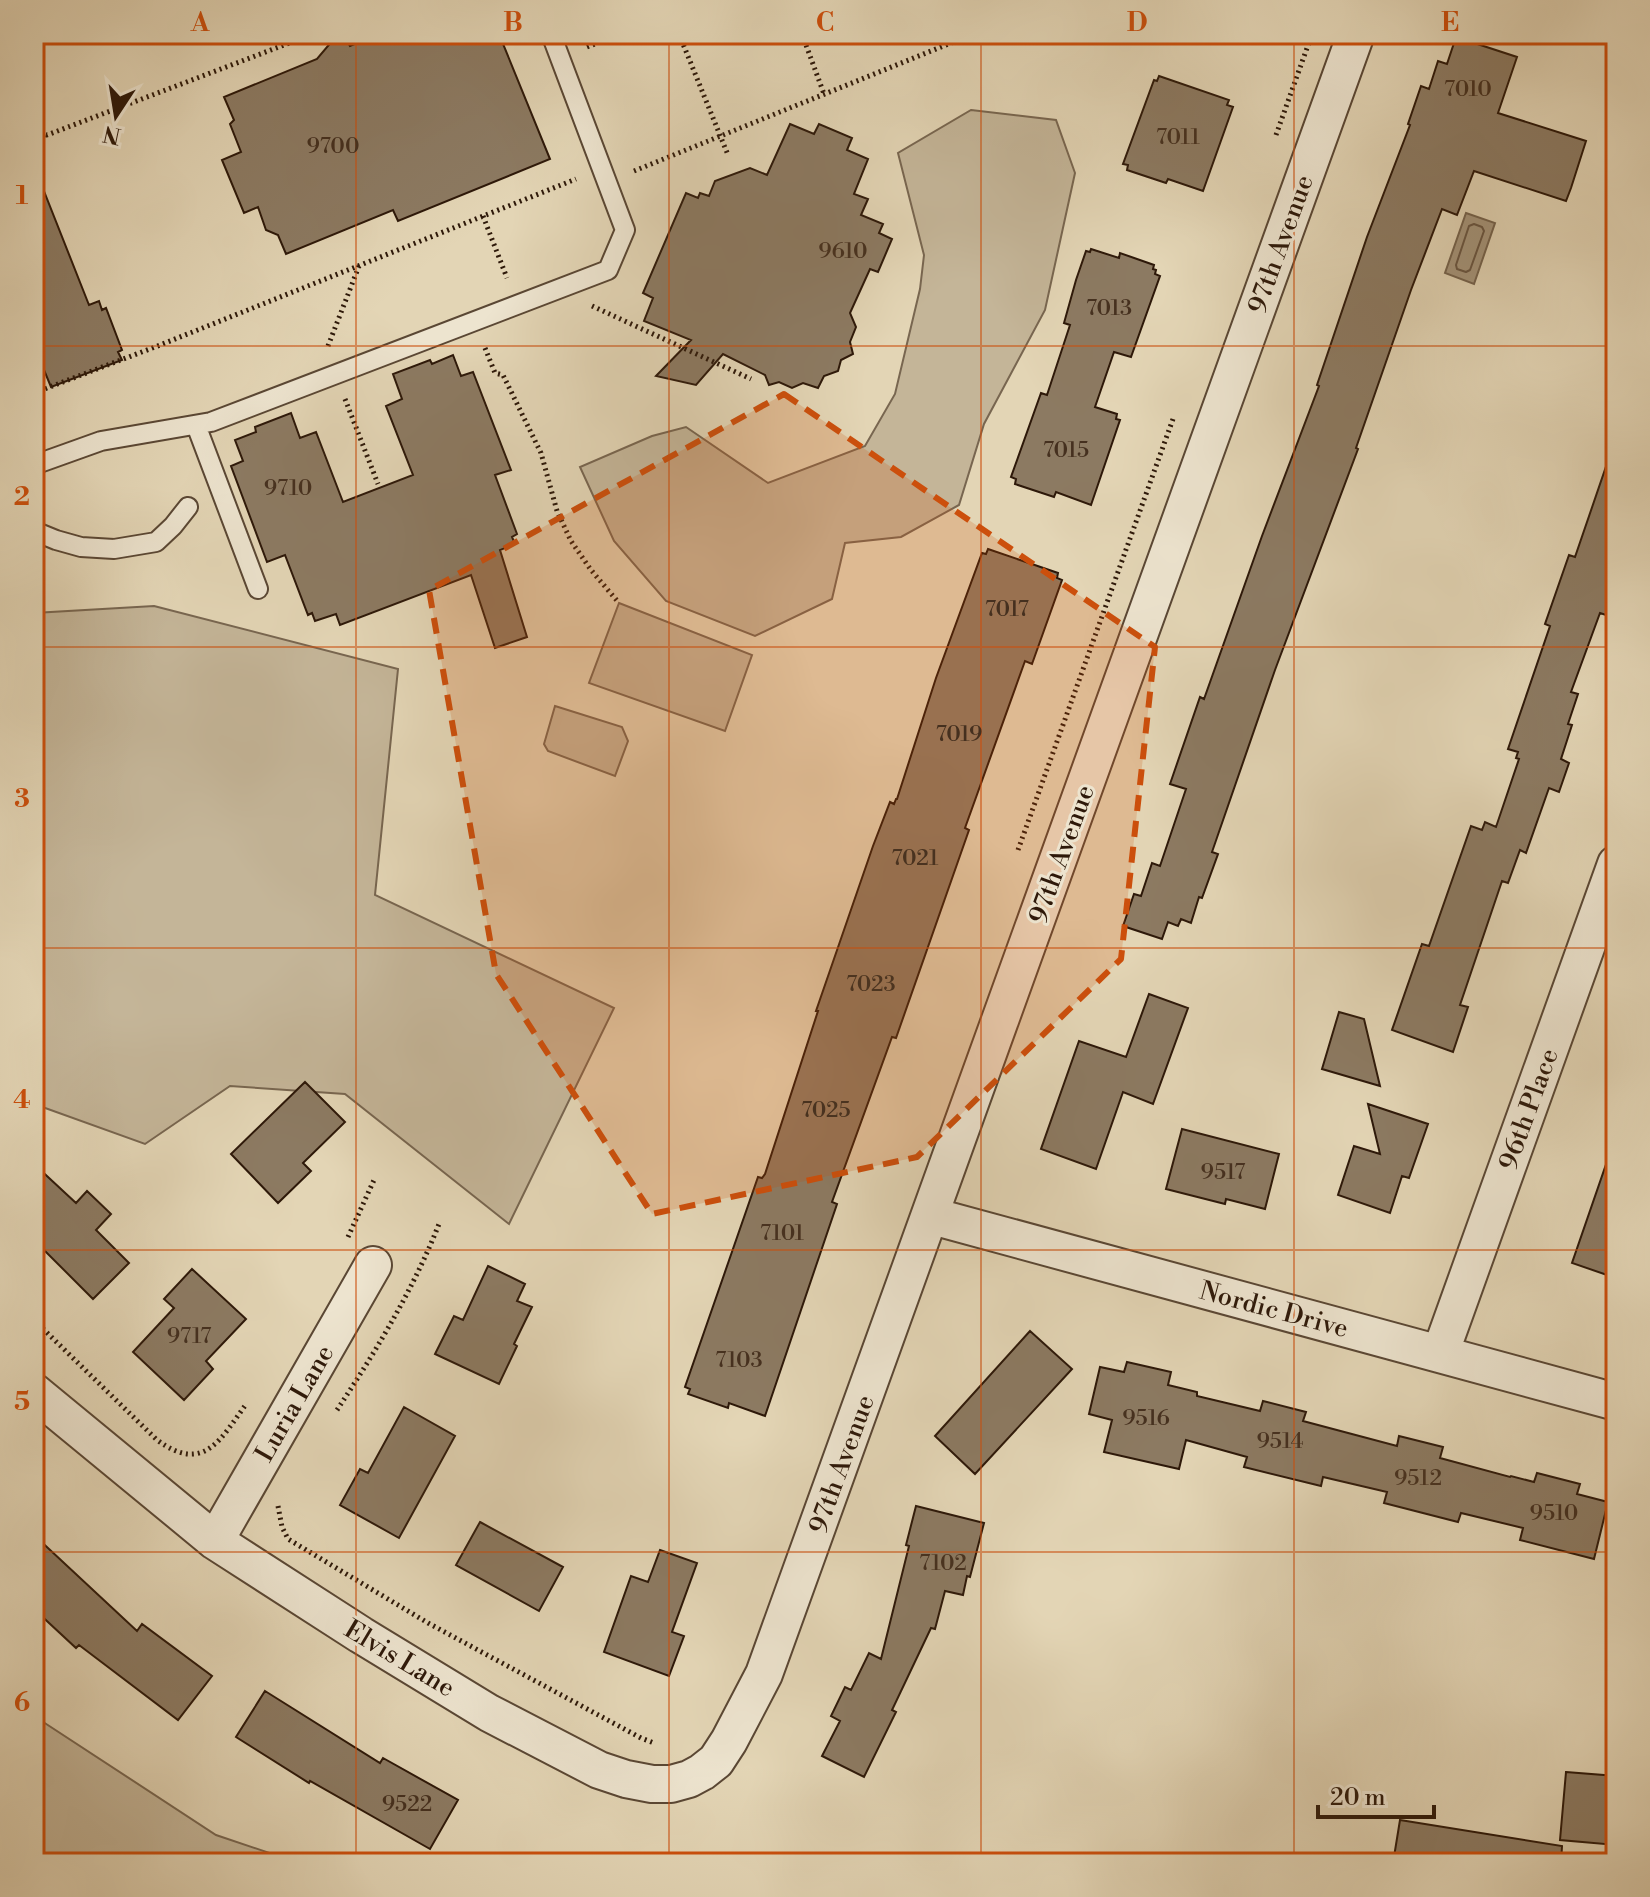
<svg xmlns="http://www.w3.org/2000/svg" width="1650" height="1897" font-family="'Libre Bodoni',serif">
<rect width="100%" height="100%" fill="#e3d5b5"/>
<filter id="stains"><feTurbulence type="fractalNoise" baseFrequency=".0025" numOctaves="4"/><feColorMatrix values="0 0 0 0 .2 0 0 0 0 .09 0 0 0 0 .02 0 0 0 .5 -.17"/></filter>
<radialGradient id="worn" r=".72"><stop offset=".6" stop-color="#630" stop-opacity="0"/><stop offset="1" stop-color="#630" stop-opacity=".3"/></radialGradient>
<path fill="#c4b598" stroke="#786650" stroke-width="2" d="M971,110L1056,120L1075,173L1045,310L984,424L959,505L901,537L845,543L832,599L755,636L666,601L614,541L580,467L652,436L686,427L768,483L865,446L895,394L920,289L924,255L898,153Z
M619,603L752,655L725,731L589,683Z
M154,606L398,669L375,895L614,1008L509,1224L345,1094L230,1086L145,1144L34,1104V613Z
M555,706L622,727L628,741L615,776L548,751L544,744Z
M34,1716L216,1835L299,1863H34Z"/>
<path fill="#a5957b" stroke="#75634d" stroke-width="2" d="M1466,213L1495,223L1474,284L1445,273Z"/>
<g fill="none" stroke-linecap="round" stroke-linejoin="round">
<path stroke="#695642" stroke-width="2" d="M1474,224L1482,227L1484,231L1470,270L1466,272L1457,269L1456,265L1469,226Z"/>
</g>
<path fill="#8c7a62" stroke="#2d1809" stroke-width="2" d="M338,34H343L350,46L378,34H499L550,159L398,221L393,210L286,254L278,235L266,230L258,207L244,213L222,160L241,152L230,124L234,120L224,97L317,59Z
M1456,37L1517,57L1498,113L1586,141L1571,188L1566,201L1474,171L1457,215L1442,209L1411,290L1356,448L1358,449L1275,670L1212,852L1218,854L1202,898L1199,897L1191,923L1181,919L1178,926L1168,922L1162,939L1123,926L1134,894L1141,896L1152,863L1160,866L1186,789L1170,784L1200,697L1204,699L1262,536L1319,386L1317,385L1367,237L1410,125L1408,124L1421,86L1429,89L1438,61L1447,64Z
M1159,76L1229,100L1227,105L1233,107L1203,191L1168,179L1166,183L1127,170L1128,165L1123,164L1154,80L1157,81Z
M790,124L814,134L819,124L852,138L847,150L868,159L854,194L868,199L861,215L883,224L879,233L892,239L878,272L870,269L850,313L856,327L850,342L853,354L841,360L838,371L824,376L818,388L803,383L792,388L779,382L769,385L765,375L723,354L696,385L656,376L691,340L644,321L653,298L643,293L686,193L698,198L700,193L709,196L715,181L750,168L767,175Z
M34,171H36L89,305L99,301L102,310L106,308L122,350L118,352L122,360L51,387L44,370L34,375Z
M1091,249L1119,258L1120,253L1154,265L1153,269L1156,270L1155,274L1160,276L1131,357L1114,352L1095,407L1117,414L1116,419L1120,420L1091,505L1056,492L1054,497L1015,484L1016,479L1011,477L1041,393L1047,395L1070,325L1064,323L1076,280L1086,251L1090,252Z
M453,355L461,376L473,372L511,470L495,475L517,534L512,537L515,544L500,550L527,637L495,648L471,575L340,625L336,614L315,621L312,613L308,615L285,555L267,562L231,466L243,461L235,440L256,432L255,427L291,413L300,438L316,432L343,502L413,475L386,406L402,399L393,374L430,360L432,364Z
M1611,452L1616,453V588L1606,615L1600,613L1571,692L1578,694L1568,724L1572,725L1561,759L1569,763L1559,792L1549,788L1526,853L1520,850L1508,883L1502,881L1460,1005L1468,1007L1453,1052L1392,1030L1422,944L1429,946L1471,826L1482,830L1485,822L1496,827L1519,759L1516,758L1518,752L1508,749L1550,626L1545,624L1569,555L1575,557Z
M988,549L1058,573L1057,578L1062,580L1032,664L1025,661L965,828L969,830L896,1038L892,1037L832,1202L837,1204L765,1416L729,1403L728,1408L688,1394L690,1389L685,1387L758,1177L762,1178L765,1174L818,1011H816L873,846L890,802L894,804L896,799H897L936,678L982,553L986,554Z
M1149,994L1188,1008L1153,1104L1123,1092L1096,1169L1041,1149L1079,1041L1126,1057Z
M1339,1012L1364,1019L1380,1086L1322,1069Z
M305,1082L345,1122L303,1163L311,1171L278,1203L231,1154Z
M1368,1104L1428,1124L1409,1178L1402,1176L1390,1213L1338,1195L1354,1146L1380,1154Z
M1182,1129L1279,1154L1265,1209L1226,1199L1225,1204L1166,1189Z
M1611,1150L1616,1151V1278L1572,1263Z
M34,1164L76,1203L87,1191L111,1214L96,1230L129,1263L93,1299L34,1240Z
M488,1266L525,1284L517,1301L532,1307L514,1344L517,1346L499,1384L435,1354L454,1316L463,1320Z
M192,1269L246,1319L206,1361L213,1369L184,1400L133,1352L174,1308L164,1299Z
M1030,1331L1072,1369L975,1474L935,1436Z
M1127,1362L1171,1372L1168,1385L1197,1392V1396L1260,1411L1263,1401L1306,1412L1303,1421L1397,1446L1399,1436L1443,1447L1440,1458L1510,1477L1511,1476L1534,1482L1537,1473L1580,1484L1577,1494L1608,1502L1594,1559L1520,1540L1523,1528L1461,1513L1458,1522L1384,1503L1387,1492L1323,1477L1321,1486L1244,1467L1247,1457L1186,1440L1179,1469L1104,1452L1112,1420L1089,1414L1100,1367L1124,1372Z
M404,1407L455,1436L399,1538L340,1505L360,1469L368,1473Z
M916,1506L984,1523L970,1577L967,1576L963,1595L945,1591L935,1629L931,1628L892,1710L896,1712L864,1777L822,1756L840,1721L831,1716L845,1687L851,1690L869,1653L881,1659L909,1546L906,1545Z
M480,1522L563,1567L539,1611L456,1565Z
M34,1535L137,1631L142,1624L212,1676L178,1720L79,1645L76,1648L34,1609Z
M660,1550L697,1563L672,1632L684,1636L669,1676L604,1652L631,1576L648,1582Z
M265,1691L380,1763L383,1758L458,1800L430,1849L310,1781L309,1783L236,1737Z
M1566,1772L1616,1776V1845L1560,1840Z
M1400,1820L1562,1846L1561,1863H1393Z"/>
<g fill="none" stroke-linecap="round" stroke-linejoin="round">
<defs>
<path id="service" d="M196,425L258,589
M34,465L101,441L211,422L608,270L625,230L551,34
M34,531L56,540L81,547L114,549L156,542L173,526L188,507"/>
<path id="minor" d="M932,1216L1616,1402
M1440,1354L1616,864
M34,1392L215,1541L361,1635L489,1713L599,1770L626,1779L652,1784H671L689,1779L702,1772L716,1761L729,1741L764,1674C964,1128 1158,580 1356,34
M215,1541L373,1265"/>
</defs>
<use href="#service" stroke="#5a4734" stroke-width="22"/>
<use href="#minor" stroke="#5a4734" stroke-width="40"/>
<path stroke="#2d1809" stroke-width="5" stroke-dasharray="2 4" stroke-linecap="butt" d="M286,34L290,43
M679,34L728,155
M802,34L824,94
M587,47L620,34
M34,132L47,135L313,34
M1276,135L1312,34
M634,171L973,34
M483,216L507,278
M592,306L751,379
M328,346L359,266
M485,348L495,373L503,375L541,453L557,511L571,541L591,570L619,603
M34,393L155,347L576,179
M345,399L378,484
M1018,850L1173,419
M348,1237L374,1180
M34,1320L157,1440C205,1475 221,1438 247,1403
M337,1410C376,1351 413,1290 439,1224
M278,1506L282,1527L288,1539L428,1623L641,1738L654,1743"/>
<use href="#service" stroke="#ede4cf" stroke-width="18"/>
<use href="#minor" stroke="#ede4cf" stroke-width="36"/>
</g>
<path fill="#cc4f0c" fill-opacity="0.2" stroke="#cc4f0c" stroke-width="6" stroke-dasharray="16 10" stroke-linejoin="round" d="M784,394L1155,647L1121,959L917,1157L652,1214L496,974L429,590Z"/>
<path fill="none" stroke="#cc4f0c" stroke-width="2" stroke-opacity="0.55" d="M356,34V1863M669,34V1863M981,34V1863M1294,34V1863M34,346H1616M34,647H1616M34,948H1616M34,1250H1616M34,1552H1616"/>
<g text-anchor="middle" stroke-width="6" stroke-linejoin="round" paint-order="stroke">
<g font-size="22" fill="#45301f">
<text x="1468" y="96">7010</text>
<text x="1178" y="144">7011</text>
<text x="333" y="153">9700</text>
<text x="843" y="258">9610</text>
<text x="1109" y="315">7013</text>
<text x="1066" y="457">7015</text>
<text x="288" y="495">9710</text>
<text x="1007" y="616">7017</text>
<text x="959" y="741">7019</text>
<text x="915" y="865">7021</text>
<text x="871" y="991">7023</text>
<text x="826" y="1117">7025</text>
<text x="1223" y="1179">9517</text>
<text x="782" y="1240">7101</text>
<text x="189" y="1343">9717</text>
<text x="739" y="1367">7103</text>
<text x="1146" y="1425">9516</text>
<text x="1280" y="1448">9514</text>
<text x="1418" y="1485">9512</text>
<text x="1554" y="1520">9510</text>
<text x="943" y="1570">7102</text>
<text x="407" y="1811">9522</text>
</g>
<g font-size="26" fill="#2d1809" stroke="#ede4cf">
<text transform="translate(1280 244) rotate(-70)" y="9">97th Avenue</text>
<text transform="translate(1061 854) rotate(-70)" y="9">97th Avenue</text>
<text transform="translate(1528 1109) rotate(-70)" y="9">96th Place</text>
<text transform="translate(1274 1309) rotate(15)" y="9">Nordic Drive</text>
<text transform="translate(294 1403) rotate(-60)" y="9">Luria Lane</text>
<text transform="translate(841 1464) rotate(-70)" y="9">97th Avenue</text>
<text transform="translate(400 1658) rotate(31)" y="9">Elvis Lane</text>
</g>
</g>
<rect width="1650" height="1897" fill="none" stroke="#e3d5b5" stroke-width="88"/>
<g transform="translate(116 116) rotate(192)" stroke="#ede4cf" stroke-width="6" paint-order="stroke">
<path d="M0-6L14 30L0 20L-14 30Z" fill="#2d1809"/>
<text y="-12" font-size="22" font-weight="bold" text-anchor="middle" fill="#2d1809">N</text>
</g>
<path d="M1318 1805v12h116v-12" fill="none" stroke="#2d1809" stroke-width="4"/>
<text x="1330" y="1805" font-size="24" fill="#2d1809" stroke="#ede4cf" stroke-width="6" paint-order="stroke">20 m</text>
<rect x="44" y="44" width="1562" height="1809" fill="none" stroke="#cc4f0c" stroke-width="3"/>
<g font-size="26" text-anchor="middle" font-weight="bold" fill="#cc4f0c">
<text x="200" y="31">A</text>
<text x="513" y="31">B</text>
<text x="825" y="31">C</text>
<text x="1137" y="31">D</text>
<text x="1450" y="31">E</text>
<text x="22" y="204">1</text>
<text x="22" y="505">2</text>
<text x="22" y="807">3</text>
<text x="22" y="1108">4</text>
<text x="22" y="1410">5</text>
<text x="22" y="1711">6</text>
</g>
<rect width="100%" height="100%" filter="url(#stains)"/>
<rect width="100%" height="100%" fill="url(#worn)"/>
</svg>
